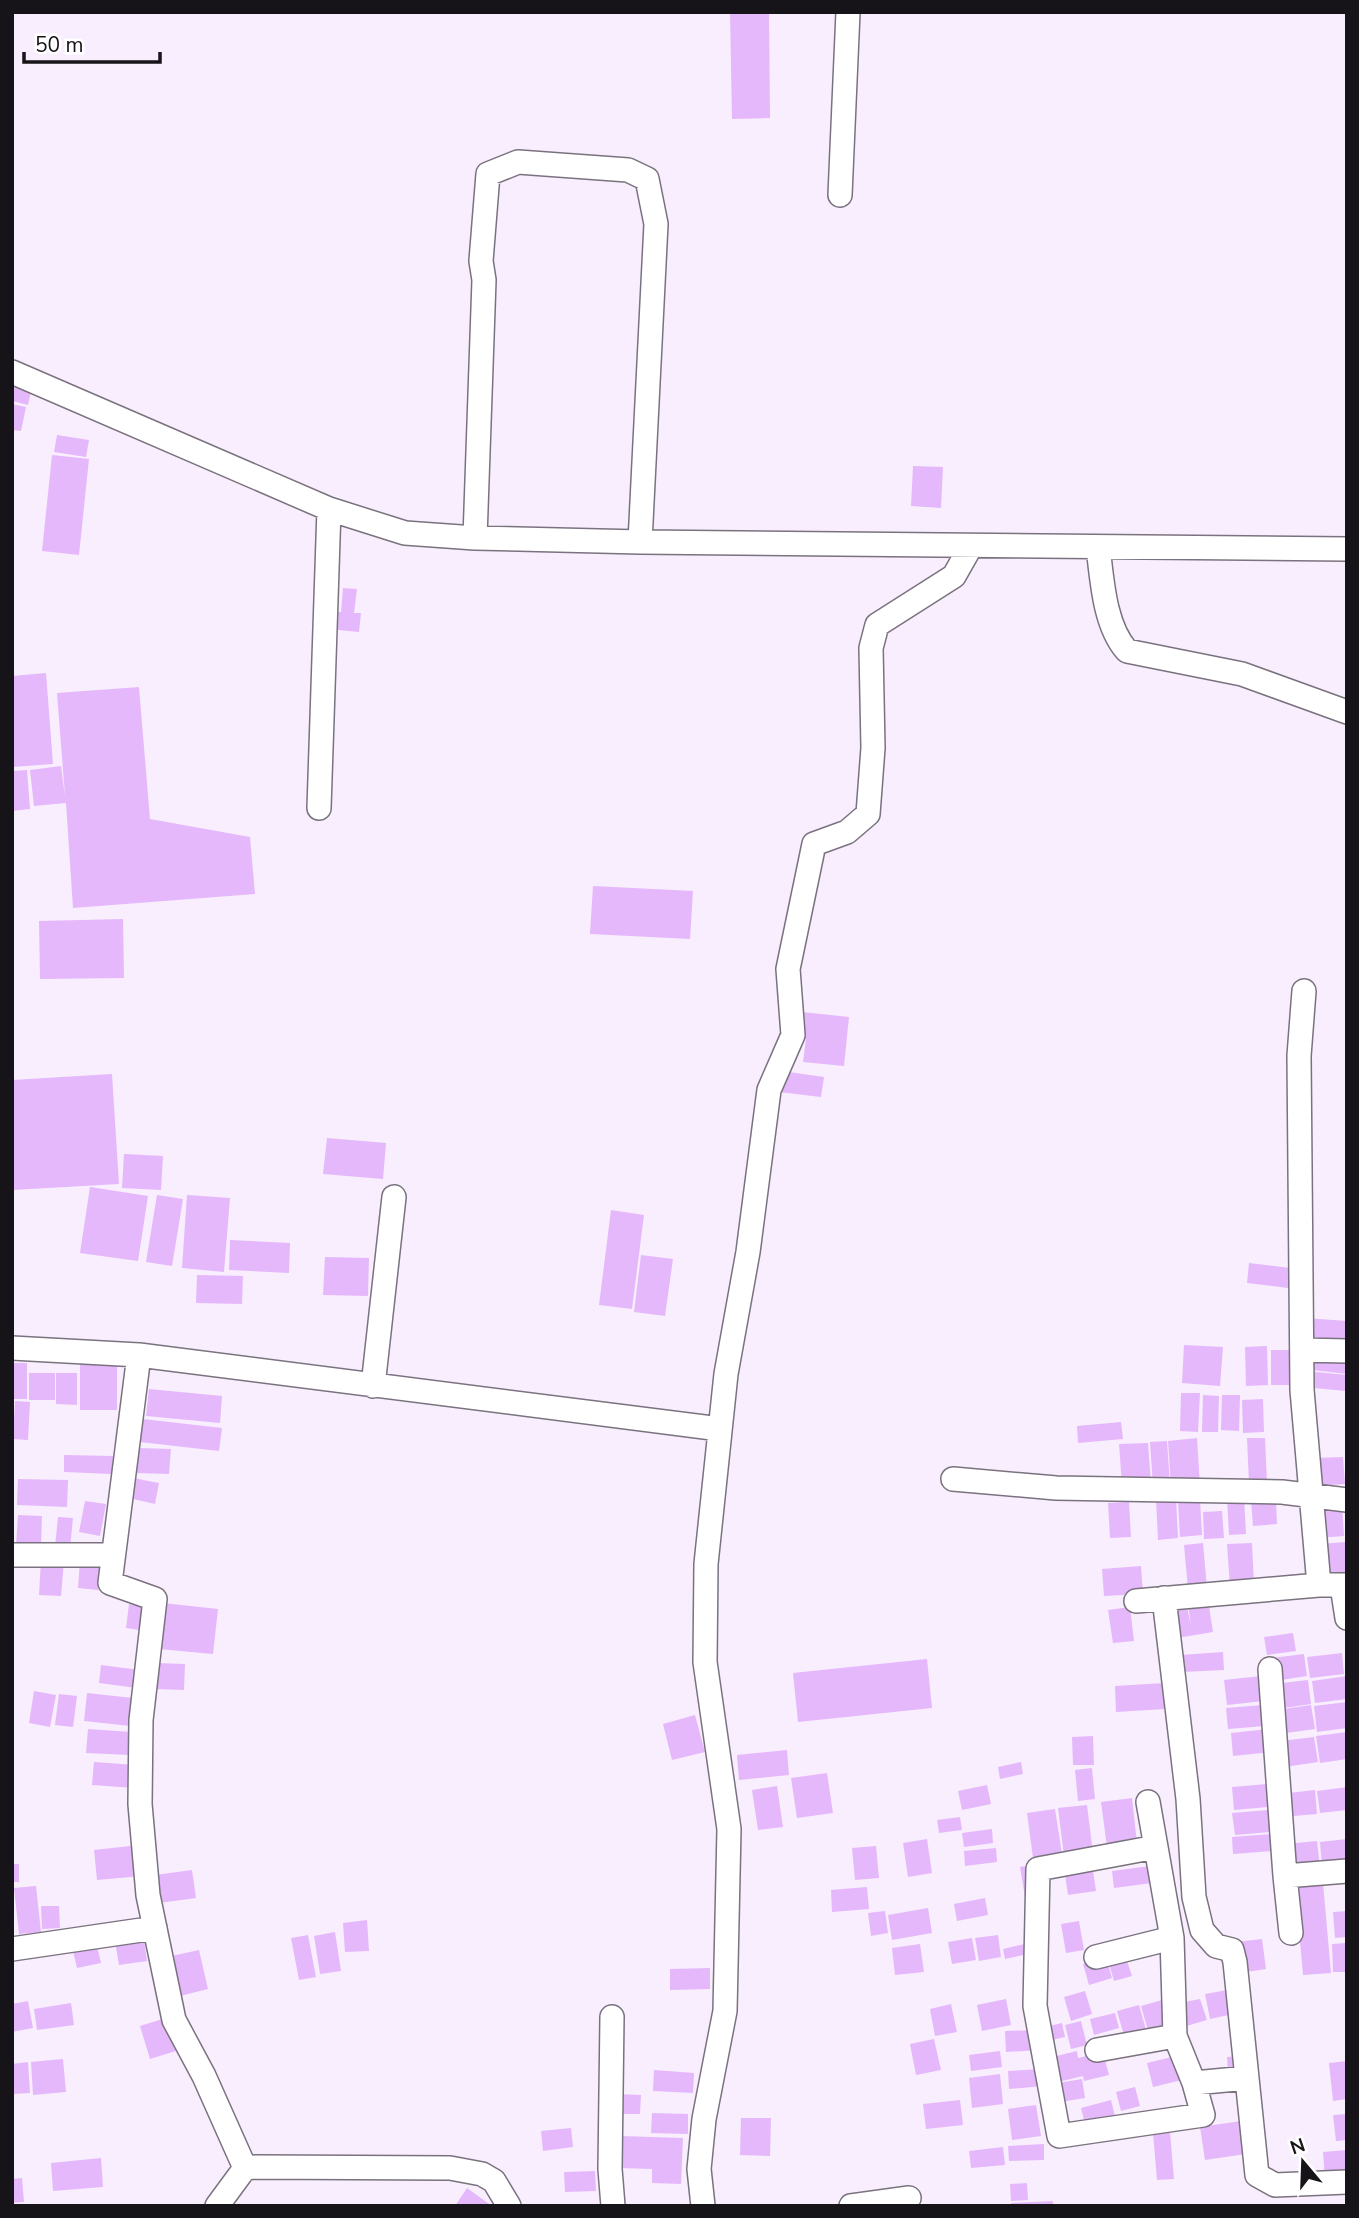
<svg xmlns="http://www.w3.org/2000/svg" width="1359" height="2218" font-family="'Nunito Sans',sans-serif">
<rect width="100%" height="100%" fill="#f8eefd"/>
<path fill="#e5b8fc" d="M730,12H769L770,118L732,119Z
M12,387L31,391L28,405L12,401Z
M12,404L26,407L21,431L12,430Z
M57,435L89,440L86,457L54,452Z
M52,455L89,459L79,555L42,551Z
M913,466L943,467L941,508L911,506Z
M343,588L357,589L354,613H361L359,632L329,629L331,611L341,612Z
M46,673L53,764L12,767V676Z
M139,687L150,819L250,837L255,894L73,908L66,803L34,806L30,770L61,766L65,796L57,693Z
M27,770L30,809L12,811V771Z
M593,886L693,891L690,939L590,934Z
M123,919L124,978L40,979L39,921Z
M802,1012L849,1017L844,1066L803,1062L806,1039L800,1038Z
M782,1071L824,1077L821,1097L779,1092Z
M112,1074L119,1184L12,1190V1080Z
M327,1138L386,1143L383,1179L323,1174Z
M124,1154L163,1156L161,1190L122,1188Z
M90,1187L148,1196L138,1261L80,1253Z
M157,1195L183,1199L172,1266L146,1262Z
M187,1195L230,1198L224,1272L182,1268Z
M611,1210L644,1215L632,1309L599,1305Z
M230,1240L290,1243L289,1273L229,1270Z
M641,1255L673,1259L665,1316L634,1312Z
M325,1257L369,1258L368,1296L323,1295Z
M1249,1263L1291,1268L1288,1288L1247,1283Z
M197,1275L243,1276L242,1304L196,1303Z
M1305,1318L1347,1321V1341L1304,1337Z
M1184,1345L1223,1347L1220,1386L1182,1383Z
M1267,1346L1268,1385L1246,1386L1245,1347Z
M1271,1350H1294L1295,1385H1271Z
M1306,1354L1347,1358V1374L1304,1369Z
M80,1362H117V1410H80Z
M12,1363H27V1399H12Z
M1305,1371L1347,1375L1346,1391L1303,1387Z
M29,1373H55V1400H29Z
M56,1373H77V1405L56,1404Z
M149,1389L222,1396L220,1423L146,1416Z
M1181,1393H1200L1198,1432L1180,1431Z
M1203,1395L1219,1396L1218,1432H1202Z
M1222,1395H1240L1239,1431L1221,1430Z
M1263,1399L1264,1432L1243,1433L1242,1400Z
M15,1401L30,1402L28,1440L13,1439Z
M143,1419L222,1428L219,1451L140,1442Z
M1121,1422L1123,1439L1078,1443L1077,1426Z
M1197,1438L1200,1486L1171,1487L1168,1441Z
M1247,1438H1265L1267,1483H1249Z
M1167,1441L1170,1485L1153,1486L1150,1442Z
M1148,1443L1151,1483L1122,1485L1119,1444Z
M138,1448L171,1449L169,1474L136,1473Z
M64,1455L113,1456L112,1474L64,1472Z
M1343,1457L1345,1484L1317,1486L1315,1458Z
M133,1478L159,1483L155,1504L129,1498Z
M18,1479L68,1480L67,1507L17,1505Z
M1244,1497L1246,1534L1229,1535L1227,1498Z
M1176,1498L1178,1538L1158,1540L1156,1499Z
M1276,1499L1277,1524L1253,1526L1251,1500Z
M1200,1500L1202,1535L1180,1537L1178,1502Z
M85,1501L106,1504L100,1536L79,1532Z
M1129,1502L1131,1537L1110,1538L1108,1503Z
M1342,1504L1344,1536L1319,1538L1317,1506Z
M1222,1511L1224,1538L1204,1539L1203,1512Z
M18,1515L42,1516L41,1546H16Z
M58,1517L73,1518L70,1549L55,1547Z
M1346,1542L1347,1574L1323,1576L1320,1544Z
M1203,1543L1207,1588L1188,1589L1184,1545Z
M1252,1543L1254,1585L1230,1587L1227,1544Z
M41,1559L64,1561L61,1596L39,1595Z
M80,1561L100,1562L98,1590L78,1588Z
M1141,1566L1143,1594L1104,1596L1102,1569Z
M1208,1600L1213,1632L1171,1639L1165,1605L1186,1602L1191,1626L1188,1604Z
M163,1603L218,1609L213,1654L159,1649Z
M129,1604L150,1607L146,1631L126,1628Z
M1130,1607L1134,1641L1113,1643L1108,1610Z
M1293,1633L1296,1651L1267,1655L1264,1637Z
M1223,1652L1224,1670L1182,1672L1181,1655Z
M1342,1653L1344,1674L1310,1678L1307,1657Z
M1304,1654L1307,1676L1275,1681L1272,1658Z
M927,1659L932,1708L798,1722L793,1673Z
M156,1663L185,1664L184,1690L155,1689Z
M101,1665L140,1670L137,1688L99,1683Z
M1261,1676L1264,1701L1227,1705L1224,1680Z
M1347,1676V1699L1315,1703L1312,1681Z
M1308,1680L1311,1704L1277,1709L1273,1684Z
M1164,1683L1165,1709L1116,1712L1115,1686Z
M34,1691L56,1695L50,1727L29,1723Z
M87,1693L133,1698L130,1726L84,1721Z
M59,1694L77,1696L73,1727L55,1725Z
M1347,1702V1728L1317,1732L1314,1706Z
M1263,1705L1265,1726L1228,1729L1226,1708Z
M1311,1705L1315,1729L1279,1734L1276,1710Z
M695,1715L705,1752L672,1760L663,1724Z
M88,1729L132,1732L130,1755L86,1753Z
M1269,1729L1271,1752L1233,1756L1231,1733Z
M1347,1732V1759L1320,1763L1316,1736Z
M1093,1736L1094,1765H1073L1072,1737Z
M1314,1737L1318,1762L1285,1767L1281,1741Z
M787,1750L789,1775L739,1780L737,1755Z
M94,1762L135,1765L134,1788L92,1785Z
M1021,1762L1023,1774L1000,1779L998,1767Z
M1092,1768L1095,1799L1078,1801L1075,1770Z
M827,1773L833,1813L797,1818L791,1778Z
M1267,1784L1268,1807L1234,1810L1232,1787Z
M987,1785L991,1804L962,1810L958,1791Z
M777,1786L783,1827L758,1830L752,1790Z
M1347,1787V1810L1320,1813L1317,1791Z
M1315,1790L1317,1814L1282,1817L1280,1794Z
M1132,1798L1137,1843L1107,1847L1101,1802Z
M1087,1805L1093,1853L1064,1856L1058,1808Z
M1055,1809L1062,1854L1033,1858L1027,1813Z
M1268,1810L1270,1832L1235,1835L1232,1813Z
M960,1817L962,1830L939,1833L937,1820Z
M992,1829L993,1843L964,1847L962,1833Z
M1272,1834L1273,1851L1233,1854L1232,1837Z
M927,1839L932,1873L908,1877L903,1843Z
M1347,1839V1864L1322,1867L1320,1842Z
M1317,1841L1320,1867L1288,1871L1285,1844Z
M139,1845L142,1876L97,1880L94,1850Z
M876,1846L879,1878L855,1880L852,1848Z
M996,1848L997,1862L965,1866L964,1851Z
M12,1864H19V1882H12Z
M1092,1864L1096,1891L1068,1895L1064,1868Z
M1031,1865L1036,1895L1025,1897L1020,1867Z
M1150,1866L1152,1883L1114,1888L1112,1871Z
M192,1870L196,1898L159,1903L155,1875Z
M1323,1883L1331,1973L1303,1975L1295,1886Z
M36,1886L41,1932L19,1934L14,1888Z
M867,1887L869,1909L832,1912L831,1890Z
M985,1898L988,1915L957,1921L954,1904Z
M41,1906H59L60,1928L42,1929Z
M928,1908L932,1933L892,1940L888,1915Z
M885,1911L888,1933L871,1936L868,1913Z
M1347,1911V1937L1335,1938L1333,1912Z
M367,1920L369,1951L345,1952L343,1923Z
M1079,1921L1084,1950L1066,1953L1061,1924Z
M143,1932L147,1961L119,1965L114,1936Z
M335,1932L341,1971L320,1974L314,1936Z
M308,1935L316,1977L299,1980L291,1938Z
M998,1935L1001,1957L979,1961L975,1938Z
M95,1938L101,1963L77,1968L71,1943Z
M972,1938L976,1960L952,1964L948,1942Z
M1262,1939L1266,1969L1240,1973L1236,1942Z
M1347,1943V1972H1333L1332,1944Z
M920,1944L924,1972L895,1975L892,1948Z
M1025,1944L1028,1954L1005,1959L1003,1949Z
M199,1950L208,1989L176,1997L167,1957Z
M1124,1952L1132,1976L1114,1981L1107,1957Z
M1106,1957L1112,1978L1089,1985L1083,1964Z
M710,1968V1989L670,1990V1969Z
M1233,1989L1238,2013L1210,2019L1205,1994Z
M1085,1991L1092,2014L1071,2021L1064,1997Z
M1006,1999L1011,2025L982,2031L977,2005Z
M1200,1999L1207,2020L1183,2027L1179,2003Z
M1162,2000L1171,2027L1149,2034L1141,2006Z
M28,2001L33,2028L12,2032V2004Z
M71,2003L74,2025L37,2030L34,2009Z
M951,2004L957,2032L935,2036L930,2009Z
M1139,2005L1147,2033L1125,2039L1117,2011Z
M1115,2013L1119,2028L1094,2035L1090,2019Z
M166,2018L176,2051L150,2059L140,2026Z
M1081,2021L1087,2045L1071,2049L1065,2025Z
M1062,2023L1065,2037L1052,2040L1049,2026Z
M1038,2030L1039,2050L1006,2052L1005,2031Z
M934,2039L941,2070L916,2075L910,2044Z
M1000,2051L1002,2067L971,2071L969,2055Z
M1077,2051L1078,2058L1103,2052L1109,2075L1084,2081L1083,2076L1054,2083L1048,2058Z
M1176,2056L1182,2080L1153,2087L1147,2063Z
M1240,2056L1241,2073H1228L1227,2057Z
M63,2059L66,2092L33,2095L31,2062Z
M1347,2061V2099L1333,2101L1329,2063Z
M28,2062L30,2093L12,2094V2064Z
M1042,2069L1043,2086L1009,2089L1008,2071Z
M654,2070L694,2073L693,2093L653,2091Z
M1000,2074L1003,2104L972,2108L969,2078Z
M1082,2079L1085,2098L1054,2103L1052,2084Z
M1135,2087L1140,2106L1121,2111L1116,2092Z
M616,2094L641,2095L640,2114H615Z
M960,2100L963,2125L926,2129L923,2104Z
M1111,2100L1116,2120L1086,2128L1081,2108Z
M1036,2105L1041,2136L1012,2140L1008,2109Z
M652,2113L688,2114V2134L651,2133Z
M1347,2114V2140L1336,2141L1333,2115Z
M741,2118H771L770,2156L740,2155Z
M1241,2121L1246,2154L1205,2160L1200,2127Z
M571,2128L573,2147L543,2151L541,2131Z
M1170,2132L1174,2179L1157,2180L1153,2133Z
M621,2136L683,2138L681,2184L652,2183V2169L619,2168Z
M1044,2144V2160L1009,2161L1008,2146Z
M1003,2147L1005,2165L971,2168L969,2151Z
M1347,2150V2179L1325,2180L1323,2152Z
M101,2158L103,2187L53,2191L51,2163Z
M595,2171L596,2191L565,2192L564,2172Z
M22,2178L24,2202L12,2203V2179Z
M1027,2183L1028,2200L1011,2201L1010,2184Z
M467,2188L492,2206H455Z
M1053,2201V2206H1012L1011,2203Z"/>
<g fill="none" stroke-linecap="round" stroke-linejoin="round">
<defs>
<path id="minor" d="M840,195L848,12
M12,372L329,509L405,533L475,538L640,542L1347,549
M475,538L484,280L481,261L488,174L518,162L628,170L647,179L656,224L640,542
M1098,547C1102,579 1104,625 1127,651L1242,674L1347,712
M319,808L329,509
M1304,991L1299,1056L1302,1390L1319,1585
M12,1348L139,1355L720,1429
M1302,1350L1347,1351
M139,1355L110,1583L155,1599L141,1720L140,1804L148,1895L174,2020L204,2076L245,2168
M373,1386L394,1197
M953,1479L1056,1488L1282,1492L1347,1500
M12,1555H113
M1342,1586L1347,1618
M1164,1598L1188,1799L1194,1897L1202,1930L1216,1946L1232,1950L1235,1962L1257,2175L1275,2185L1347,2182
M1136,1601L1319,1585H1347
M1270,1669L1285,1876L1347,1871
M1148,1802L1172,1938L1175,2036L1194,2083L1247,2078
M1156,1847L1038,1869L1035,2006L1059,2136L1203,2115L1194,2083
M1285,1876L1291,1933
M12,1949L155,1928
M1096,1957L1172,1938
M612,2017L610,2169L613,2206
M1097,2050L1175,2036
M217,2206L245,2168L256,2167L450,2168L482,2174L494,2181L509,2206
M703,2206L699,2169L704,2119L725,2011L729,1829L705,1662L706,1564L726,1374L748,1252L769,1090L793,1035L788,969L814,844L847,832L868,814L873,748L871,648L877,625L954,576L971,546
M851,2206L909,2198"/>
</defs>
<use href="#minor" stroke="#7a727e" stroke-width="26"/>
<use href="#minor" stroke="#fff" stroke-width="23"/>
</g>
<rect width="1359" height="2218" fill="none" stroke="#171419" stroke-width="28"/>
<g transform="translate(1303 2162) rotate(341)" stroke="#ffffff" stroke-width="5" paint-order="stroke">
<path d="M0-5L12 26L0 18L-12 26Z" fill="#171419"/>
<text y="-10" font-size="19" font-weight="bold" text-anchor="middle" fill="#171419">N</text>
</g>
<path d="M24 52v10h136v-10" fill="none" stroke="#171419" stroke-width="3.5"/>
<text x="35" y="52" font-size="21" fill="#171419" stroke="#ffffff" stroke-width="5" paint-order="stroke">50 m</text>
</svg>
